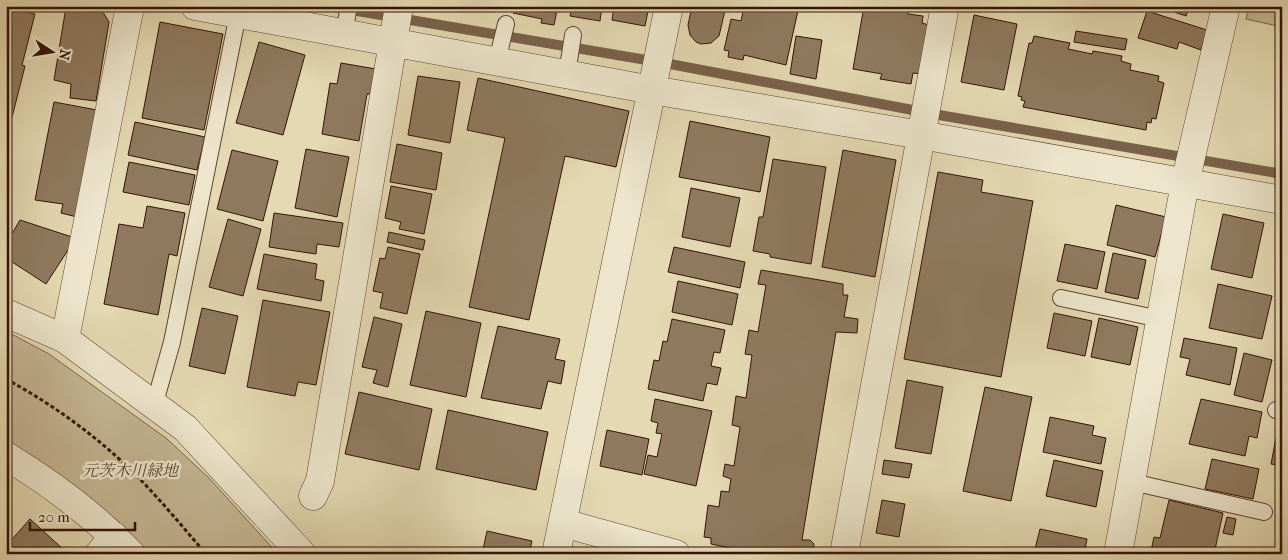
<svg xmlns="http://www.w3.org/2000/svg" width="1288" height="560" font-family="'IM FELL French Canon','Noto Serif JP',serif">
<rect width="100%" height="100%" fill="#e4d9b2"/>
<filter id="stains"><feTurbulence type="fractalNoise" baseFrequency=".004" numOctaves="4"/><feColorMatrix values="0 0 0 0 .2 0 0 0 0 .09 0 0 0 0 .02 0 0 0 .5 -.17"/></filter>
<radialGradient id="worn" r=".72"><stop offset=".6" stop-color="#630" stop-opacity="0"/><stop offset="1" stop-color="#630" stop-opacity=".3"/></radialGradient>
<path fill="#c6b795" stroke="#7c654e" d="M1249,6H1282V27L1246,19Z
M6,331L49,354L166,438L209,478L278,554H149L119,522L73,486L23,452L6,442Z"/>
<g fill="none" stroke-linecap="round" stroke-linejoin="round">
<path stroke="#79624a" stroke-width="10" d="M328,6L670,64L939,115L1282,174"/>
</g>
<path fill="#8f7a5f" stroke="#331306" d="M514,6H558L554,25L541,23L542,19L513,13Z
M572,6H602L600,21L570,16Z
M614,6H649L645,26L612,20Z
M692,6H726L719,36L711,43L701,44L696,42L690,35L688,25Z
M744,6H799L786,65L744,55L743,60L728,57L729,51L724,50L731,19L741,21Z
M864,6L909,7L908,14L923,16L922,23L929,25L921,74L913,73L911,84L880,79L882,74L853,69Z
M1156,6H1202L1201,10L1189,7L1186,16Z
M6,7L35,14L22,65L25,66L6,141Z
M66,7L101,9L109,22L96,101L70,98L71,84L54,80Z
M1147,11L1207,30L1201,50L1179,42L1177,49L1138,38Z
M974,15L1017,24L1004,90L961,82Z
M160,22L223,34L204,130L142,118Z
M1076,31L1127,39L1125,50L1074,42Z
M796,36L822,40L816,79L790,74Z
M1034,36L1070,43L1068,49L1092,54L1093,51L1122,56L1121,61L1131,64L1130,70L1159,76L1158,81L1164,83L1156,119L1152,118L1151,123L1147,122L1146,130L1023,107L1025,101L1021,100L1022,97L1018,96L1029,43H1032Z
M259,42L305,55L283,135L236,123Z
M341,63L376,69L372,94H367L359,141L322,134L330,83L337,84Z
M418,76L460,82L450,143L408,135Z
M478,78L629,111L616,167L565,156L529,320L469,307L505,138L467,130Z
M54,102L97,110L77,217L61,213L63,204L35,200Z
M690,121L770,137L760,192L679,177Z
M135,122L205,137L197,170L128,155Z
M397,144L442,153L436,190L390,182Z
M306,149L349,157L337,217L295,208Z
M232,150L278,161L263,221L217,209Z
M843,150L896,160L875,277L822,267Z
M773,159L826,167L811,264L770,257V254L753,251L759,217H763Z
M129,162L195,175L189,205L123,192Z
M938,172L983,180L981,192L1033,201L1001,377L904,359Z
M391,186L432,194L424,234L399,229L401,222L385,218Z
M691,188L740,198L730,247L682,237Z
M1116,205L1166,217L1155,257L1107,245Z
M147,206L185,213L177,256L169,254L158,315L104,304L119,224L143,228Z
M274,213L343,223L339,247L317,244L316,254L269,247Z
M1223,214L1264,223L1252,278L1211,269Z
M228,219L261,229L243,296L209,287Z
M20,220L72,237L70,247L46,284L6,258V244Z
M389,232L425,240L423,250L387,242Z
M1065,244L1105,252L1097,289L1057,281Z
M388,247L420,254L407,314L380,308L383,293L373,291L380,258L385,259Z
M674,247L745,262L740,288L668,272Z
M1113,253L1146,260L1138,299L1105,292Z
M264,254L317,264L315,279L324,281L321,301L257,289Z
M761,270L843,284V295H848L844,317L858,319L857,333L836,332L802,540H810L814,544L812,554H759L711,544V538L704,537L708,505L719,507L721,491L729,492L731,479L723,476L725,464L734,466L740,427L732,425L736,396L746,398L752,355L745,354L749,330L758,332L766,285L758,284Z
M678,281L738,294L732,325L672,312Z
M1218,284L1272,296L1262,339L1209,328Z
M263,300L330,312L316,385L298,382L295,396L247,387Z
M202,308L238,316L225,374L189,366Z
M426,311L481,323L466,397L410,385Z
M1054,313L1092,321L1085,356L1047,348Z
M374,317L402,324L388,387L373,383L377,370L362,367Z
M1099,318L1138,327L1130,365L1091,357Z
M672,319L725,330L720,353L714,352L711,366L721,368L717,385L707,383L703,401L648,389L654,360L659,361L663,341L667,342Z
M498,326L560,339L555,359L565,361L561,384L548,381L541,409L481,398Z
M1184,338L1237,348L1230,385L1186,375L1190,359L1180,357Z
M1244,353L1272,360L1262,402L1234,395Z
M1281,357H1282V386L1276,385Z
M907,380L943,387L931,454L895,448Z
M985,387L1032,397L1011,501L963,491Z
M359,392L432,409L419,470L345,454Z
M655,399L712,411L696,486L644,474L648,455L657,457L662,434L656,433L658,423L651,421Z
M1201,399L1262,412L1257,438L1249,436L1245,456L1189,444Z
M448,410L548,432L536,490L436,469Z
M1050,417L1094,426L1092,435L1106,438L1101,464L1043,452Z
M607,430L649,439L642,475L600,466Z
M1276,438L1282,440V469L1277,468V465L1271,464Z
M1212,459L1259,469L1253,499L1205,489Z
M884,460L912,464L909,478L882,474Z
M1054,460L1103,471L1096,507L1046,496Z
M882,500L905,504L899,537L876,533Z
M1169,500L1223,513L1214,554H1163L1151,551L1154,537L1160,538Z
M1227,517L1236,519L1233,535L1223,533Z
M30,519L64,550L62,554H15L6,546Z
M1040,529L1087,539L1084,554L1034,553Z
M1282,530V554H1277Z
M487,531L532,541L529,554H482Z"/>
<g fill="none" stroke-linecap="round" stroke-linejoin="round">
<defs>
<path id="service" d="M344,33L349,6
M497,61L506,24
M567,74L573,35
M1061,298L1160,319
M154,406L172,342L238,14
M1276,410L1282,411
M1132,482L1264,512"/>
<path id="minor" d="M195,6L652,90L921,135L1282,200
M65,339L130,6
M6,456C52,484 94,515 131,554
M313,496L320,481L399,6
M563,523L676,554
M99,554L114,536
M556,554L669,6
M844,554L945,6
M1118,554L1185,183L1226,6"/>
<path id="tertiary" d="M6,313L65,339L185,428L302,554"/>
</defs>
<use href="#service" stroke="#5f4431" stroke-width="18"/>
<use href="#minor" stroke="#5f4431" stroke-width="29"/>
<use href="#tertiary" stroke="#5f4431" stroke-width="29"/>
<path stroke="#331306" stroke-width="3" stroke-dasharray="4 2.5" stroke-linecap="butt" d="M6,379C52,404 95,435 132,471C158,497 182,526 206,554"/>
<use href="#service" stroke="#ede6cd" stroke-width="16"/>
<use href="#minor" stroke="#ede6cd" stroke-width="28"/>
<use href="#tertiary" stroke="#ede6cd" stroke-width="28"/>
</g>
<g text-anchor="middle" stroke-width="5" stroke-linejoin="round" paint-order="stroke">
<g font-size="16" font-style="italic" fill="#5f4431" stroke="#ede6cd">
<text x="130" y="476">元茨木川緑地</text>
</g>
</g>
<rect width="1288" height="560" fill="none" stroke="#e4d9b2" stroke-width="25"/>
<rect x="8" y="8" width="1273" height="545" fill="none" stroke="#331306" stroke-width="2.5"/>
<rect x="12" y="12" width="1263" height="535" fill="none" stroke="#331306"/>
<g transform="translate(52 52) rotate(102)" stroke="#ede6cd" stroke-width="4" paint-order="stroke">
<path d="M0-4L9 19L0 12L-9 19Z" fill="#331306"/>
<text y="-8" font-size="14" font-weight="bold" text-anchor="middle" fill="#331306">N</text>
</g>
<path d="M30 522v8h105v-8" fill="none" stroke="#331306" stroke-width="2.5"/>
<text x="38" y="522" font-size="15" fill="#331306" stroke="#ede6cd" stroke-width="4" paint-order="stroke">20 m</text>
<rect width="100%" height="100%" filter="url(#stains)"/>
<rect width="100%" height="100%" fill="url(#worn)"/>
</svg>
